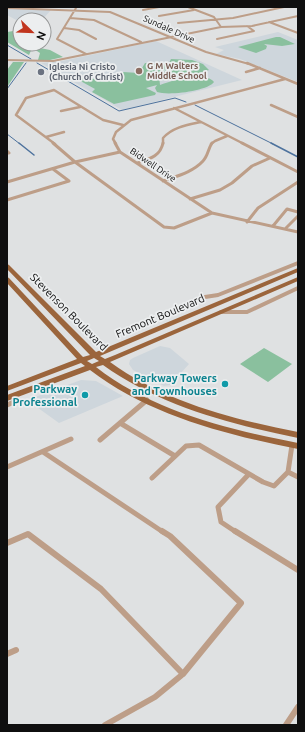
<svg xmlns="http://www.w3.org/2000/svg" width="305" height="732" font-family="Ubuntu,sans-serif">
<rect width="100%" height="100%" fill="#dfe1e2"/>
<path fill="#ced6dc" d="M7,9L51,10L42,20H20V22L7,15Z
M278,32L298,40V82L240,59L216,54L224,50L215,47Z
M156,41L242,80L122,110L41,63L62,61Z
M160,346L170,348L189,364L170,385L164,386L133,370L129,364L130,360L133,358Z
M81,380L96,381L123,396L59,423L27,400Z"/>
<path fill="#8ac09e" d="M20,30V44H34L29,55L7,42V32Z
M276,37H280L295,44L282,46L264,44L267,46L266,49L256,53L238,47Z
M35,47L50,50L63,57L50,60H38L40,53L34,49Z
M171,59L192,60L203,64L209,70L181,78L162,77Z
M13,62H24L7,87V70Z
M145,63L159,64L154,74L160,64H167L162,75H159L160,85C172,81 204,70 214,82C208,91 168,96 157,92L155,88L157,85L146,88L156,93L155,95L114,104L92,92L95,89L75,78L114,80L118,79L123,72L139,73Z
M264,348L292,364L268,382L240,364Z"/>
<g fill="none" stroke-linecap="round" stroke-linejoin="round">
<path stroke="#4d729d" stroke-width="1" d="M7,45L31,59
M37,63L119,111L175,98L186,102
M7,89L26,63
M195,105L273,144
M7,134L20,144"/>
<path stroke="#4d729d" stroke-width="1.5" d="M19,143L34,155
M271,143L298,157"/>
<path stroke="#bd9e88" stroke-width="2" d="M188,7L214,17L221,27
M7,8L110,12L206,52L249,64
M76,8L57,39L86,54
M143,10L159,7
M159,16L194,10
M70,18L94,20L141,42
M269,22L298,33
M178,23L233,18L284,7
M64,28L79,30L96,39
M217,39L254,31L247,26
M7,60L53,61L221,27L252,26L298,16"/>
<path stroke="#bd9e88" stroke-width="2.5" d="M247,63L298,84
M246,72L260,68
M271,105L298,117
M174,108L244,144
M61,111L80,107
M46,137L64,132
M55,144L16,115L26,98L54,90L103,120L123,125
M116,144L113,139L116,132L131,120L285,79
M163,144V138C173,127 187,125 201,122
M211,144L215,141L227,136"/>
<path stroke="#bd9e88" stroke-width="3" d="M53,143L75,162L164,227L174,228L212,213
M115,143L120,152L212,213L298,232
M242,143L298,172
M7,151L9,153H7
M137,163C149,159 160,157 163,143
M163,181C177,176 193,172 203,161C208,156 208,149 212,143
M7,182L75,162L120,152
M190,199L220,190L232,183L252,166L270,158
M7,200L69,181L53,169
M247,222L258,208L298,182
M273,226L287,209L298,212
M286,228L298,216"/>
<path stroke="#bd9e88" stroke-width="4" d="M205,297L218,295L298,263
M221,312H247L298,288"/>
<path stroke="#bd9e88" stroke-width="5" d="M7,405L14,402
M120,423L175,456
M100,440L147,400
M43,452L163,532
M7,467L71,439
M288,472L292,445
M152,478L186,446L199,445L263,482L274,486L288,472L298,477
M236,532L221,522L218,507L249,474"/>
<path stroke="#bd9e88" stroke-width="6" d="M235,531L298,570
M7,543L28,534L101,589L183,674
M7,654L16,650
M105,725L155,697L183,674L241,603L170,536L162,531
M286,725L298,707"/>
<path fill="#9b653c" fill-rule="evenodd" d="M7,264L9,265L96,352L298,268V272L100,356L105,359L115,355L298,277V281L110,362C165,402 232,419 298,432V438C230,424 160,406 103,365L96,367C152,411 230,430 298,443V449C227,435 148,415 90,370L7,401V395L85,366L81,363L7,391V386L77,359L7,283V277L9,278L81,355L83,357L90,355L7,269ZM94,358L99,361L92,364L87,361Z"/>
</g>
<circle fill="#8d6e63" stroke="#eceeef" stroke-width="1.5" cx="139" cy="71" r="4"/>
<circle fill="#6b7280" stroke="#eceeef" stroke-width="1.5" cx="41" cy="72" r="4"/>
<g fill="#0f9aa8" stroke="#eceeef" stroke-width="1.5">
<circle cx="225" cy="384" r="4"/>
<circle cx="85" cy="395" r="4"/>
</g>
<g text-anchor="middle" stroke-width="3.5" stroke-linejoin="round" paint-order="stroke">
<g font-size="9" fill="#0f0f0f" stroke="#eceeef">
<text transform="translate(169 29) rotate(24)" y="3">Sundale Drive</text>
<text transform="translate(153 165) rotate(34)" y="3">Bidwell Drive</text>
</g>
<g font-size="9" font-weight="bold" fill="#785e54" stroke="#eceeef" text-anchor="start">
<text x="147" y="69">G M Walters<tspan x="147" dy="10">Middle School</tspan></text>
</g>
<g font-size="9" font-weight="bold" fill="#5b616d" stroke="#eceeef" text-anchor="start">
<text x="49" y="70">Iglesia Ni Cristo<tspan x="49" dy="10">(Church of Christ)</tspan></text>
</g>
<g font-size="11" fill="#0f0f0f" stroke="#eceeef">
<text transform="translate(69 312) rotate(45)" y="4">Stevenson Boulevard</text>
<text transform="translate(160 316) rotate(-23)" y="4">Fremont Boulevard</text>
</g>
<g font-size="11" font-weight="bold" fill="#0d838f" stroke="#eceeef" text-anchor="end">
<text x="217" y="382">Parkway Towers<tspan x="217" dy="13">and Townhouses</tspan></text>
<text x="77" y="393">Parkway<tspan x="77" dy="13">Professional</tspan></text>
</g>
</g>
<rect width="305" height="732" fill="none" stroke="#0f0f0f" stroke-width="16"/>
<g transform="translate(32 32) rotate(113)"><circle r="19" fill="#eceeef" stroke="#949595"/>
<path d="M0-3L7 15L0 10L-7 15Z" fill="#c1351e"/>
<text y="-6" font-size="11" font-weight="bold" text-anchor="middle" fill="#0f0f0f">N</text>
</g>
</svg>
